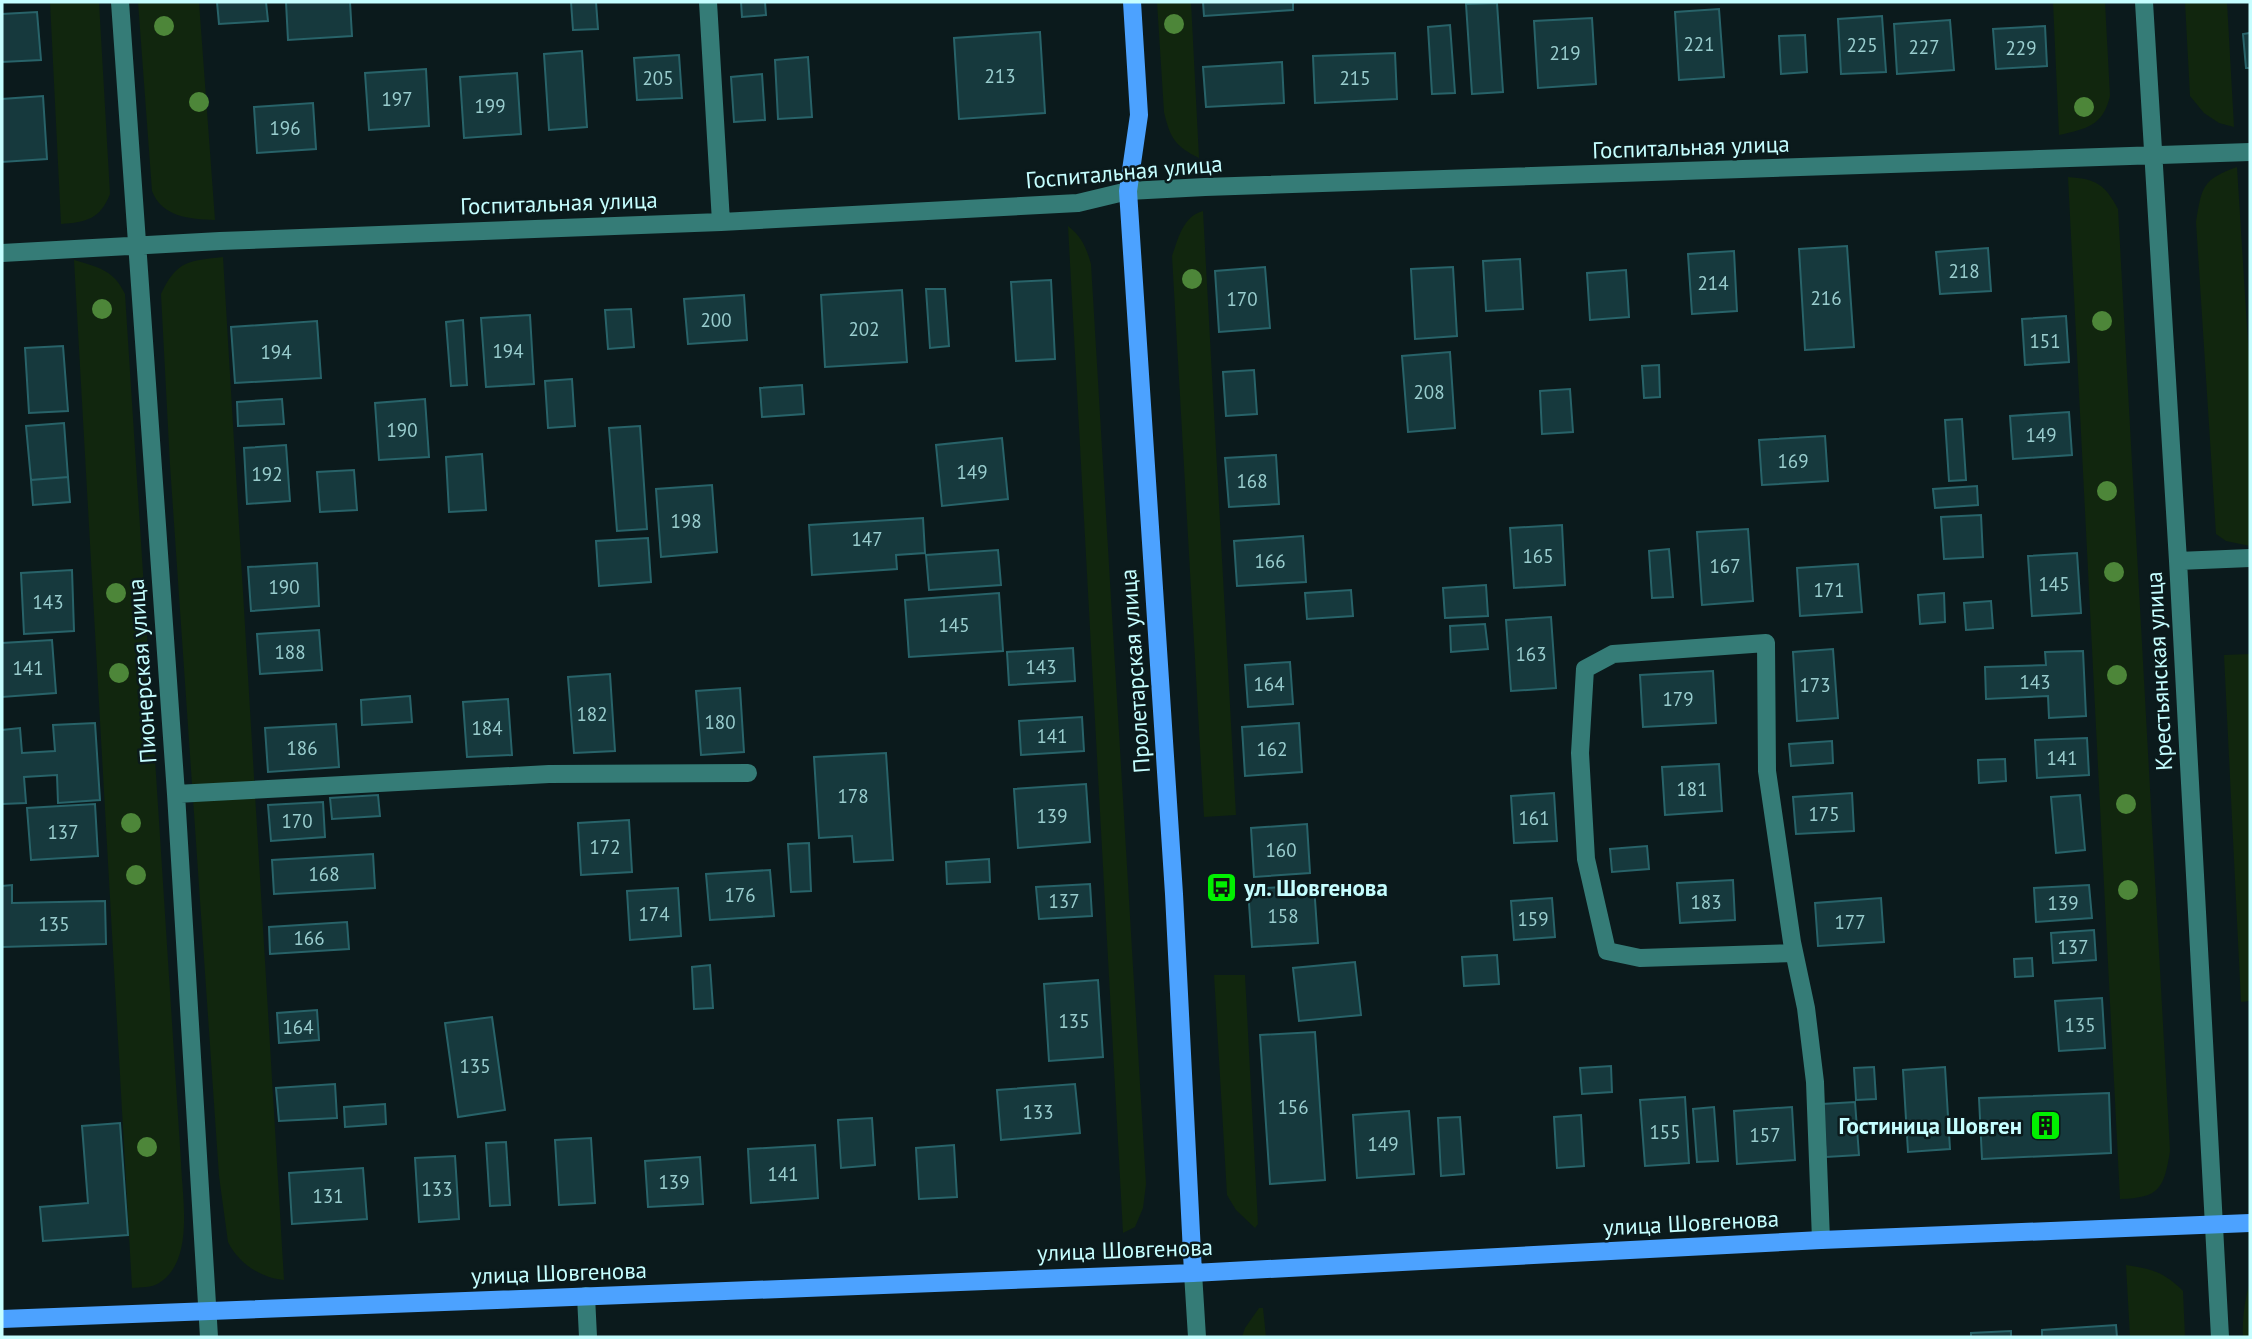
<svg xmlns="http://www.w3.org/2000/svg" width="2252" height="1339" font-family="'PT Sans',sans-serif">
<rect width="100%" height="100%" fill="#0b1a1c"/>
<path fill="#11260e" d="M50,2H99L110,194C100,219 87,222 61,224Z
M138,2H199L215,220C189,219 162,217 152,191Z
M1157,2H1191L1199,158C1175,146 1170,138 1164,112Z
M2053,2H2105L2110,96C2103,126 2086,129 2059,135Z
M2185,2H2227L2234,127L2219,123L2204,113L2190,96Z
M2237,167L2250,375V546L2226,541L2216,534L2196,222C2202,186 2202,180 2237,167Z
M2068,177C2096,179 2105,184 2118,209L2170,1151C2164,1188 2160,1198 2120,1199Z
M1203,211L1236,815L1204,817L1172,256C1178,239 1183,216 1203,211Z
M1068,226C1082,237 1086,247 1091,264L1146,1184L1143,1208L1135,1227L1123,1233Z
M223,257L284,1280C261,1278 238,1263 228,1242L219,1176L170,465L161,294C177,260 189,261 223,257Z
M74,260C98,267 114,270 125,294L181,1162C182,1197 195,1261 159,1283C152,1288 141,1287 132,1288Z
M2250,654V1001L2241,1002L2224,655Z
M1214,975H1245L1258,1224L1255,1228L1236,1210L1227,1195Z
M2126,1265C2152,1269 2164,1272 2183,1291L2185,1337H2130Z
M2250,1281V1337H2243C2242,1318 2245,1299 2250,1281Z
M1259,1308H1263L1266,1337H1242L1245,1328Z"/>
<path fill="#16393d" stroke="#286369" stroke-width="2" d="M217,2H266L268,21L219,24Z
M286,2H350L352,36L288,40Z
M571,2H596L598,29L573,30Z
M741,2H765L766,15L742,17Z
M1203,2H1293V10L1204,16Z
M1497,3L1503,92L1472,94L1466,4Z
M1719,9L1724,77L1679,80L1675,12Z
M37,12L41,60L2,62V14Z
M1882,16L1886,72L1841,74L1838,19Z
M1592,18L1596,84L1538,88L1534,21Z
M1950,20L1954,70L1897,74L1894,24Z
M1450,25L1455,93L1432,94L1428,27Z
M2045,26L2047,66L1996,69L1993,29Z
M1040,32L1045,113L959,119L954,38Z
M2250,33V68H2246L2243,34Z
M1805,35L1807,72L1781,74L1779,36Z
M582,51L587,127L549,130L544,54Z
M1395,53L1397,99L1315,103L1313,56Z
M679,55L682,98L637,100L634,58Z
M808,57L812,117L778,119L775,60Z
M1282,62L1284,103L1206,107L1203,67Z
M426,69L429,126L369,130L365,73Z
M517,73L521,134L464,138L460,77Z
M762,74L765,120L734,122L731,77Z
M43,96L47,159L2,162V99Z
M313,103L316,149L257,153L254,107Z
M1847,246L1854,347L1805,350L1799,249Z
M1988,248L1991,291L1940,294L1936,252Z
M1734,251L1737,311L1692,314L1688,254Z
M1520,259L1523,309L1486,311L1483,261Z
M1265,267L1270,328L1219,332L1215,271Z
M1453,267L1457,336L1415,339L1411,269Z
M1626,270L1629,317L1590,320L1587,273Z
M1051,280L1055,359L1016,361L1011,282Z
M926,289H945L949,346L930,348Z
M902,290L907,362L825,367L821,295Z
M744,295L747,340L688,344L684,299Z
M631,309L634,347L608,349L605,310Z
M530,315L534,384L486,387L481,318Z
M2066,316L2069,362L2025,365L2022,319Z
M463,320L467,385L451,386L446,322Z
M317,321L321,378L235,383L231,327Z
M63,346L68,411L29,413L25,348Z
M1450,352L1455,428L1408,432L1402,356Z
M1659,365L1660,397L1644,398L1642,366Z
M1254,370L1257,414L1226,416L1223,372Z
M572,379L575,426L548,428L545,381Z
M802,385L804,414L762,417L760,388Z
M1570,389L1573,432L1542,434L1540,391Z
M282,399L284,424L238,426L237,402Z
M425,399L429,457L379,460L375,403Z
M2069,412L2072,455L2013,459L2010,416Z
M1962,419L1966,480L1949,481L1945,420Z
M64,423L68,477L31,480L26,426Z
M640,426L647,529L617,531L609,428Z
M1825,436L1828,481L1762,485L1759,440Z
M1002,438L1008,499L942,506L936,445Z
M286,445L290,501L247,504L244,448Z
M482,454L486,510L449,512L446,457Z
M1276,455L1279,504L1229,507L1225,458Z
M354,470L357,510L320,512L317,472Z
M68,477L70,502L33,505L31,480Z
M712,485L717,552L661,557L656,489Z
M1977,486L1978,505L1935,508L1933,489Z
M1981,515L1983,557L1944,559L1941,517Z
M923,518L925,553L896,555L897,569L812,575L809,525Z
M1562,525L1565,585L1514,588L1510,528Z
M1748,529L1753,601L1702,605L1697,532Z
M1303,536L1306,582L1237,586L1234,541Z
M648,538L651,582L599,586L596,541Z
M1669,549L1673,597L1652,598L1649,551Z
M998,550L1001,585L929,590L926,555Z
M2077,553L2081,613L2032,616L2028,556Z
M317,563L319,606L251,611L248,567Z
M1858,564L1862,612L1800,616L1797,568Z
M72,570L74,631L24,634L21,573Z
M1486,585L1488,616L1445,618L1443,588Z
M1351,590L1353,616L1307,619L1305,593Z
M999,593L1003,651L909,657L905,600Z
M1944,593L1945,622L1920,624L1918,595Z
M1991,601L1993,628L1966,630L1964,603Z
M1551,617L1556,688L1511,691L1506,620Z
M1485,624L1488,649L1451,652L1450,626Z
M319,630L322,670L260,674L257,634Z
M52,640L56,693L2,697V643Z
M1073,648L1075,681L1009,685L1007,652Z
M1833,649L1838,718L1797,721L1793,652Z
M2083,651L2086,716L2049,718L2048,696L1986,699L1985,667L2046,665L2045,652Z
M1290,662L1293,704L1248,707L1245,665Z
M1713,671L1716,723L1643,727L1640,675Z
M610,674L615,751L574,753L568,677Z
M740,688L744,752L701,755L696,691Z
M410,696L412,722L362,725L361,700Z
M508,699L512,755L467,757L463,702Z
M1082,717L1084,751L1021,755L1019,721Z
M95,723L100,800L58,803L57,775L24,777L26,803L2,804V730L20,728L22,753L55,751L53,725Z
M1299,723L1302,772L1245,776L1242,727Z
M336,724L339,767L268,772L265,728Z
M2087,738L2089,775L2037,778L2035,740Z
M1832,741L1833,763L1791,766L1789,744Z
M886,753L893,860L854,862L852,836L819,838L814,757Z
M2005,759L2006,781L1979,783L1978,760Z
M1719,764L1722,811L1665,815L1662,767Z
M1086,784L1090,842L1018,848L1014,789Z
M1554,793L1557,841L1514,843L1511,796Z
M1852,793L1854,831L1796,834L1793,797Z
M378,795L380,816L332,819L330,798Z
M2080,795L2085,850L2056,853L2051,797Z
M323,802L325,837L271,841L268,805Z
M95,804L98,856L31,860L27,808Z
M629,820L632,872L581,875L578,823Z
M1307,824L1310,873L1254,877L1251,828Z
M809,843L811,891L791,892L788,844Z
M1647,846L1649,869L1612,872L1610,849Z
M373,854L375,888L274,894L272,860Z
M989,859L990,882L947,884L946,862Z
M770,870L774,916L710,920L706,874Z
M1733,880L1735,920L1680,923L1677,883Z
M1090,884L1092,916L1039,919L1036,887Z
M12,885V903L105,901L106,944L2,947V886Z
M1314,885L1318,943L1252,947L1248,889Z
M2089,885L2092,918L2036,922L2034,888Z
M678,888L681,936L630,940L627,891Z
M1552,898L1555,937L1514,940L1511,901Z
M1881,898L1884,942L1818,946L1815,903Z
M347,922L349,949L270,954L269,927Z
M2094,930L2096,960L2053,963L2051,933Z
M1497,955L1499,984L1464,986L1462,957Z
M2032,958L2033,976L2015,977L2014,959Z
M1355,962L1361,1015L1299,1021L1293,968Z
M710,965L713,1008L694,1009L692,967Z
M1098,980L1103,1057L1049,1061L1044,984Z
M2102,998L2105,1048L2059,1051L2055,1001Z
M317,1010L319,1040L279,1043L277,1013Z
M492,1017L505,1110L458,1117L445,1023Z
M1315,1032L1325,1180L1270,1184L1260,1035Z
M1611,1066L1612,1092L1582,1094L1580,1068Z
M1874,1067L1876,1099L1856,1100L1854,1068Z
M1945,1067L1950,1149L1908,1152L1903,1070Z
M335,1084L337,1118L279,1121L276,1088Z
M1075,1084L1080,1133L1001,1140L997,1090Z
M2109,1093L2111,1153L1982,1159L1979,1098Z
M1685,1097L1689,1163L1645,1166L1640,1100Z
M1855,1102L1859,1155L1826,1157L1822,1104Z
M385,1104L386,1124L345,1127L344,1107Z
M1714,1107L1718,1161L1697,1162L1693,1109Z
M1792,1107L1795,1160L1737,1164L1734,1111Z
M1409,1111L1414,1174L1357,1178L1353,1115Z
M1581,1115L1584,1166L1557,1168L1554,1117Z
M1460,1117L1464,1174L1441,1176L1438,1118Z
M872,1118L875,1165L841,1168L838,1120Z
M120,1123L128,1235L43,1241L40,1207L88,1203L82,1126Z
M591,1138L595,1203L559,1205L555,1140Z
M506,1142L510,1205L490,1206L486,1143Z
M815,1145L818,1198L751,1203L748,1149Z
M954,1145L957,1197L919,1199L916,1148Z
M455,1156L459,1219L419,1222L415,1158Z
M700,1157L703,1204L648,1207L645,1161Z
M363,1168L367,1219L292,1224L289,1173Z
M2116,1325L2117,1337H2042V1330Z
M2011,1331V1337H1971V1333Z"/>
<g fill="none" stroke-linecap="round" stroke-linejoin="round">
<path stroke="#357c77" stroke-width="18" d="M120,2L176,794L209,1337
M708,2L721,222
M2144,2L2178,561L2220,1337
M2,253L220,241L721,222L1078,203L1128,191L1205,187L2250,152
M2178,561L2250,558
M176,794L549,774L748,773
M1794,953L1640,958L1607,951L1586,859L1580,753L1585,669L1613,654L1766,643L1767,771L1792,942L1806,1008L1815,1082L1821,1240
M1193,1273L1197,1337
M586,1296L588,1337"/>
<path stroke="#4ca2ff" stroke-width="18" d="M1132,2L1139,115L1128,191L1174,894L1193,1273
M2,1319L1193,1273L1821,1240L2250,1223"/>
</g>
<g fill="#4d8639">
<circle cx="1174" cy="24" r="10"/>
<circle cx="164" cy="26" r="10"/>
<circle cx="199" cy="102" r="10"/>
<circle cx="2084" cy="107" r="10"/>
<circle cx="1192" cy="279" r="10"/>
<circle cx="102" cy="309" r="10"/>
<circle cx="2102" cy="321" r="10"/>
<circle cx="2107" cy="491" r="10"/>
<circle cx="2114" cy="572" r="10"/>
<circle cx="116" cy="593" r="10"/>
<circle cx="119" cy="673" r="10"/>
<circle cx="2117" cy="675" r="10"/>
<circle cx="2126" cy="804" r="10"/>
<circle cx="131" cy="823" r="10"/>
<circle cx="136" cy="875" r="10"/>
<circle cx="2128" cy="890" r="10"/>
<circle cx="147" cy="1147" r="10"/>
</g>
<defs>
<symbol id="bus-square" viewBox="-11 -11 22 22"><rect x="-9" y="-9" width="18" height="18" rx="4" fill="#01f000" stroke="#0b1a1c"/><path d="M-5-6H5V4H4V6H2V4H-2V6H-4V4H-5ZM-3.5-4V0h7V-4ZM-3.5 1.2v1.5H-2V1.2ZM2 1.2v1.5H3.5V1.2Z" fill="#111"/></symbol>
<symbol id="building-square" viewBox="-11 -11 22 22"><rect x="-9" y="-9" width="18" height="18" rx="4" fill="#01f000" stroke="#0b1a1c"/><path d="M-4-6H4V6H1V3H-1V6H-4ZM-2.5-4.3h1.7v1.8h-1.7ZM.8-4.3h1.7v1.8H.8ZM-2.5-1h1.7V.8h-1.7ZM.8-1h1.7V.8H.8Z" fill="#111"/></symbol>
</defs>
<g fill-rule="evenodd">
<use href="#bus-square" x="1204" y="870" width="35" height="35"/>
<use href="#building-square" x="2028" y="1108" width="35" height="35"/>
</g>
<g text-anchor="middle" stroke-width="5" stroke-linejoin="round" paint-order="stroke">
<g font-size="19" fill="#99cdce">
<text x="1699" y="51">221</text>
<text x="1862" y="52">225</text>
<text x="1924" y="54">227</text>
<text x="2021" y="55">229</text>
<text x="1565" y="60">219</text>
<text x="1000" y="83">213</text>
<text x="658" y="85">205</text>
<text x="1355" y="85">215</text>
<text x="397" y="106">197</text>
<text x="490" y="113">199</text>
<text x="285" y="135">196</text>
<text x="1964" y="278">218</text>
<text x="1713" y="290">214</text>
<text x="1826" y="305">216</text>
<text x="1242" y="306">170</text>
<text x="716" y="327">200</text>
<text x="864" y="336">202</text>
<text x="2045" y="348">151</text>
<text x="508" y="358">194</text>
<text x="276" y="359">194</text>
<text x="1429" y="399">208</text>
<text x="402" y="437">190</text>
<text x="2041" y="442">149</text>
<text x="1793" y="468">169</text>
<text x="972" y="479">149</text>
<text x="267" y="481">192</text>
<text x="1252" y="488">168</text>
<text x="686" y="528">198</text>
<text x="867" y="546">147</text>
<text x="1538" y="563">165</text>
<text x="1270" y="568">166</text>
<text x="1725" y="573">167</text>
<text x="2054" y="591">145</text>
<text x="284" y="594">190</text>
<text x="1829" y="597">171</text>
<text x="48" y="609">143</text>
<text x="954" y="632">145</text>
<text x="290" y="659">188</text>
<text x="1531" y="661">163</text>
<text x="1041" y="674">143</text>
<text x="28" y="675">141</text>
<text x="2035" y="689">143</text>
<text x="1269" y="691">164</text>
<text x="1815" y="692">173</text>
<text x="1678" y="706">179</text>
<text x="592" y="721">182</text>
<text x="720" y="729">180</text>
<text x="487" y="735">184</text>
<text x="1052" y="743">141</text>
<text x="302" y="755">186</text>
<text x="1272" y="756">162</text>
<text x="2062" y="765">141</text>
<text x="1692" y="796">181</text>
<text x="853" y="803">178</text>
<text x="1824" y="821">175</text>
<text x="1052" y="823">139</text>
<text x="1534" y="825">161</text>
<text x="297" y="828">170</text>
<text x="63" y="839">137</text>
<text x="605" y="854">172</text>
<text x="1281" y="857">160</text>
<text x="324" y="881">168</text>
<text x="740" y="902">176</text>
<text x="1064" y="908">137</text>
<text x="1706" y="909">183</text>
<text x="2063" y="910">139</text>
<text x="654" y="921">174</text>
<text x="1283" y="923">158</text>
<text x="1533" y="926">159</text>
<text x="1850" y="929">177</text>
<text x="54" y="931">135</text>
<text x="309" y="945">166</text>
<text x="2073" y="954">137</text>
<text x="1074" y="1028">135</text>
<text x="2080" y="1032">135</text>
<text x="298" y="1034">164</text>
<text x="475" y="1073">135</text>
<text x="1293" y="1114">156</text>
<text x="1038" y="1119">133</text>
<text x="1665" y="1139">155</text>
<text x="1765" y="1142">157</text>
<text x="1383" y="1151">149</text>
<text x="783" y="1181">141</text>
<text x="674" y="1189">139</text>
<text x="437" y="1196">133</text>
<text x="328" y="1203">131</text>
</g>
<g font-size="23" fill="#c5feff" stroke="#0b1a1c">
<text transform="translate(1691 147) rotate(-2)" y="8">Госпитальная улица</text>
<text transform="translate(1124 172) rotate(-5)" y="8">Госпитальная улица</text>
<text transform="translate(559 203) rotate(-2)" y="8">Госпитальная улица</text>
<text transform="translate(142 671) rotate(-94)" y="8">Пионерская улица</text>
<text transform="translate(1135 671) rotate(-94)" y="8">Пролетарская улица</text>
<text transform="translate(2159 671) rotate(-93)" y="8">Крестьянская улица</text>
<text transform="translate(1691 1223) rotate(-3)" y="8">улица Шовгенова</text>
<text transform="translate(1125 1250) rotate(-2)" y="8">улица Шовгенова</text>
<text transform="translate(559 1273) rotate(-2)" y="8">улица Шовгенова</text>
</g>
<g font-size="23" font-weight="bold" fill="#c5feff" stroke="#0b1a1c" text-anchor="start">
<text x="1244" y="896">ул. Шовгенова</text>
<text x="2022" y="1134" text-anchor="end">Гостиница Шовген</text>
</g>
</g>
<rect width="2252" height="1339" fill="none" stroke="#c5feff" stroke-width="7"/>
</svg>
